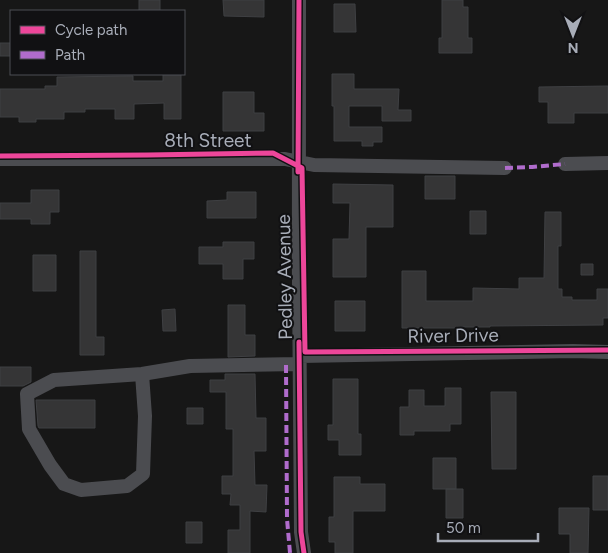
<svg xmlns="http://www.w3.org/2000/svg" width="608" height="553" font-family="Figtree,sans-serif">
<rect width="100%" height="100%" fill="#171717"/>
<path fill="#353536" stroke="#3f4043" d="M139,0H160V11H139Z
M223,0H264V17L224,16Z
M442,0H463V7H468V38H472V53H439V38H442Z
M334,4H355L356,32H334Z
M0,43H11V56H0Z
M163,74H181V119H164V103L134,104V119H115V109H85V112H64V119H36V122H19V117H0V89H45V86H57V77L133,76V81H163Z
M332,74H354V89H399L398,110H411V121H382V106H349V127H382V142H373V146H362V141H334V106H332Z
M608,86V113H574V123H548V102H539V87Z
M223,92H254V113H264V131H223Z
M425,176H455V199H425Z
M333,184L393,185V227H366V277H333V239H349L350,203H333Z
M31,190H59V212H50V224H31V219H0V203H31Z
M227,192H256V218H207V201L227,200Z
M470,211H486V234H470Z
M545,212H561V246H558V289H562V297H572V300H597V289H608V318H603V325L490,326V327H457V328H402V271H426V301H473V288L519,289V278H544Z
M223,242H254V259H243V279H223V264H199V247H223Z
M80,251H96V337H104V355H80Z
M33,255H56V291H33Z
M581,264H593V275H581Z
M335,301H365V331H335Z
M228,305H245V335H255V356L228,357Z
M175,309L176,331H163L162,310Z
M0,367H31V382L23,386H0Z
M225,374H255L256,418H266V451H254L255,485H267L266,512L250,511V553H228V530H240V505H230L231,494H222V476H233V429H226V392H210V380H225Z
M333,379H358V434H361V455H339V440H328V425H333Z
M445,388H461V424H450V431H414V435H400V407H409V390H424V406H445Z
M491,392H516V469H492Z
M36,400H95V428H39L38,426Z
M187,408H203V424H187Z
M433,458H456V489H433Z
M593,476H608V510H593Z
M334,477H360V484H385V511H353V553H335V542H329V517H334Z
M446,489H463V518H446Z
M559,508H589L588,553H570V534H559Z
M186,522H202V543H186Z"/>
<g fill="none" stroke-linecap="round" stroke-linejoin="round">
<path stroke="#4b4c50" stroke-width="14" d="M299,0C298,177 299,355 301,532L304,553
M0,159H285L314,165L505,168
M565,164L608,163
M300,356L573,351L608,352
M142,374L145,416L143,474L127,486L81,490L64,484L50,465L29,429L27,394L54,380L142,374L190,366L299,364"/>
<path stroke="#b06ccc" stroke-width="4" stroke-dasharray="8 4" stroke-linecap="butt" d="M505,168L532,167L565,164
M286,365L287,519L290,553"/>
<defs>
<path id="cycleway" d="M0,156L148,155L273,153L302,168L305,352L608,350
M298,172L299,0
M299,342L301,532L304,553"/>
</defs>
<use href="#cycleway" stroke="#111113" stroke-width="8"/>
<use href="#cycleway" stroke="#ed469a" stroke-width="5"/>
</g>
<g text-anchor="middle" stroke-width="4" stroke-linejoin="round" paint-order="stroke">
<g font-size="19" fill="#a8adb8" stroke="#111113">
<text x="208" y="147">8th Street</text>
<text transform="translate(284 277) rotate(-91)" y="7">Pedley Avenue</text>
<text transform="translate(453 335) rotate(-1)" y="7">River Drive</text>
</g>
</g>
<rect x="10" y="10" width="175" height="65" fill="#111113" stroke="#4d4f55"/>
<rect x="20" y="26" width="25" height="8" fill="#ed469a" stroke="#4d4f55"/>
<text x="55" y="35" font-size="15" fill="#a8adb8">Cycle path</text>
<rect x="20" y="51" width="25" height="8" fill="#b06ccc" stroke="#4d4f55"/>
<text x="55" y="60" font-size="15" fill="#a8adb8">Path</text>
<g transform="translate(573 35) rotate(180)" stroke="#111113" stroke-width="4" paint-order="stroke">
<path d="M0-4L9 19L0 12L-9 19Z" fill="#a8adb8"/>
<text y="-8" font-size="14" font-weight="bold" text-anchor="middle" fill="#a8adb8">N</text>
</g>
<path d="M438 533v8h100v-8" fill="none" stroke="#a8adb8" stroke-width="2.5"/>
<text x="446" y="533" font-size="15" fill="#a8adb8" stroke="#111113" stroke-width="4" paint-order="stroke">50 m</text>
</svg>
